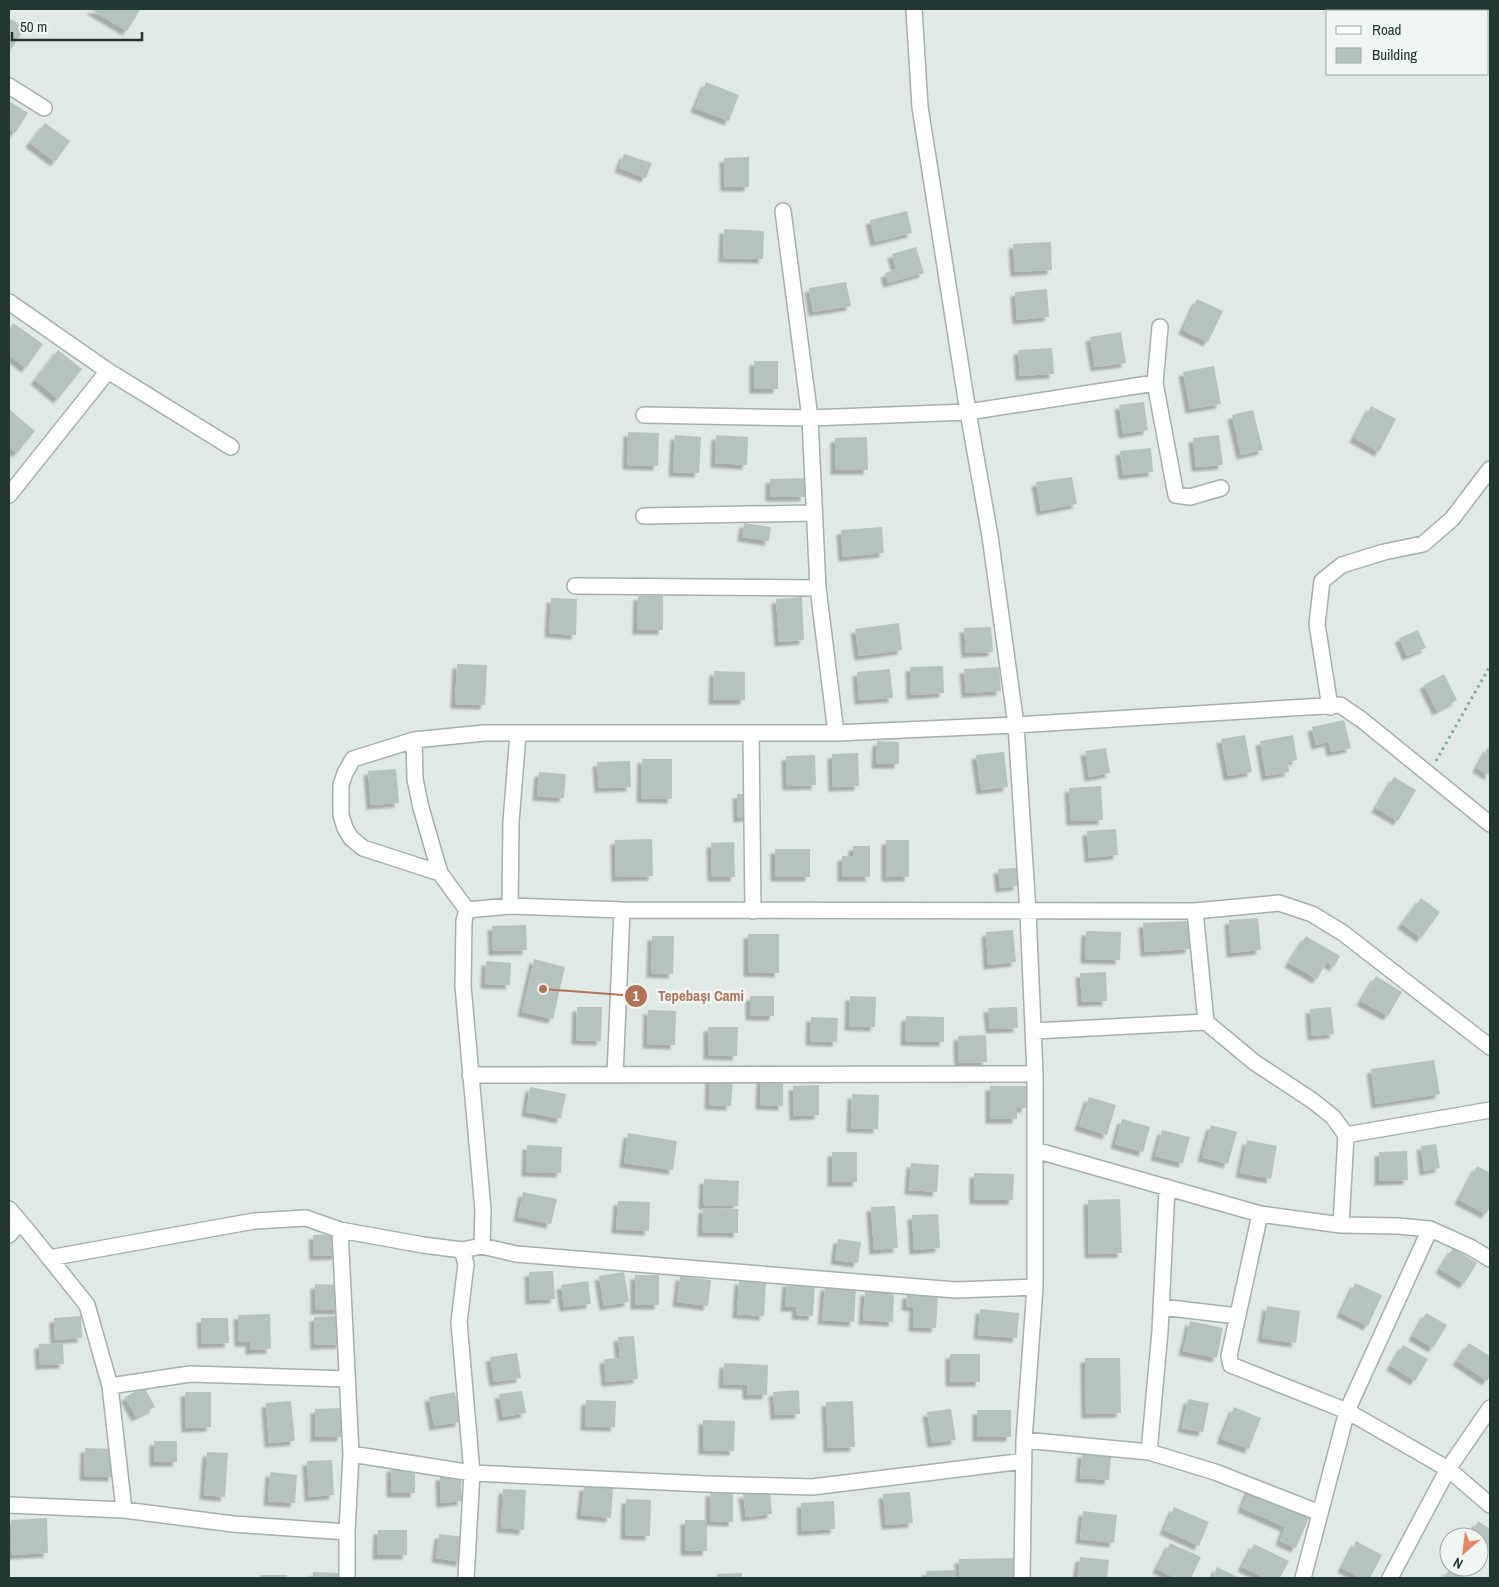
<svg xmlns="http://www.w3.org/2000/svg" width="1499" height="1587" font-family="'Archivo Narrow',sans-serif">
<defs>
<filter id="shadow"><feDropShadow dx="-4.5" dy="4.5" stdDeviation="1" flood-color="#0004"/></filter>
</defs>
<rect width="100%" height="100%" fill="#dfe9e5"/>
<path fill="#b5c3be" filter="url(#shadow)" d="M90,9H137L140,10L127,31Z
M11,19L25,28L12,48L9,46V23Z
M706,82L739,95L729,121L695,108Z
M9,101L28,113L15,133L9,129Z
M45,123L70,141L55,162L30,143Z
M624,154L652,163L646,178L619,168Z
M749,157V187H725L724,158Z
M907,211L912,233L875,242L870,220Z
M724,229L764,231L763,259L723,258Z
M1051,242L1052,270L1015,272L1013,244Z
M916,247L924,273L888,283L885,273L896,269L892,254Z
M846,282L851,306L813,312L809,288Z
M1047,289L1049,317L1017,320L1015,292Z
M1197,299L1223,311L1208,342L1183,330Z
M13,323L43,344L26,368L9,355V330Z
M1121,332L1126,363L1095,367L1090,337Z
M1052,348L1054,374L1020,376L1018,350Z
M58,350L82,369L58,399L35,380Z
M754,361H778V389H754Z
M1214,366L1221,404L1190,409L1183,372Z
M1144,402L1148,430L1123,434L1119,405Z
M1371,406L1396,419L1379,452L1354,438Z
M9,409L35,431L17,453L9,447Z
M1253,410L1263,450L1241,455L1232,415Z
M628,432L659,433L658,466L627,465Z
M675,435L701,437L699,473L673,472Z
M716,435L748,437L747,465L715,463Z
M1219,435L1223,465L1196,467L1193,438Z
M867,437L868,470H835V438Z
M1151,448L1153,472L1123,475L1120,451Z
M1072,477L1077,504L1041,511L1036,482Z
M805,478V497H770V479Z
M744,523L771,527L769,541L742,537Z
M882,527L884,553L843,557L841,530Z
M638,596H663V630H637Z
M802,597L804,640L779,642L776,599Z
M551,598L577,599L576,635L549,633Z
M899,623L902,650L859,656L855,629Z
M991,627L993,652L966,653L964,628Z
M1418,630L1426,648L1407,656L1399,638Z
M457,664L487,665L485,705L455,704Z
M943,666L944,693L911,695L910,667Z
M999,667L1001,691L966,693L964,669Z
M890,669L893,698L859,700L857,672Z
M714,671L745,672V700H713Z
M1444,674L1457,700L1437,711L1424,685Z
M1344,720L1351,748L1331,752L1329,742L1316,745L1312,727Z
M1245,735L1252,772L1228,776L1221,739Z
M1293,735L1297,760L1288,762L1289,772L1266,776L1260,741Z
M877,741L899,742V764H876Z
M1488,747L1490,748V776L1477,768Z
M1106,748L1110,773L1089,777L1085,751Z
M1004,752L1008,787L981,790L976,755Z
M858,753L859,786L833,787L832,754Z
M815,755L816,785L787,786L786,756Z
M642,759H672V799L641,798Z
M630,761L631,787L599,788L597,762Z
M396,769L399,803L371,805L368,771Z
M539,772L566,774L564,798L537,796Z
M1394,777L1416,790L1398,821L1376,808Z
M1101,786L1103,820L1071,821L1069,788Z
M737,794H748L749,817L738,818Z
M1116,829L1118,855L1089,858L1087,831Z
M652,839L653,876L616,877L615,840Z
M886,840H909V877H886Z
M734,842L735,877H712L711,843Z
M853,846H870V877H842V856H853Z
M775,849H810V877H775Z
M1016,868L1018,886L1000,888L998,869Z
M1421,898L1440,912L1421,938L1402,924Z
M1258,918L1261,950L1231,953L1229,920Z
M1188,921L1190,949L1145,952L1143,923Z
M526,925L527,950L493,951L492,926Z
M1013,930L1016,962L988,965L986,932Z
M1086,931L1121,932L1120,960L1085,959Z
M748,934H779V973L748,972Z
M652,936H674L673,974L651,973Z
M1306,936L1340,956L1334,967L1327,962L1317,979L1289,963Z
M534,959L565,967L553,1019L522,1012Z
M486,961L511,963L510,985L485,984Z
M1106,972L1107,1001L1082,1002L1080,973Z
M1376,976L1402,992L1388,1016L1361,1001Z
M750,996H774V1016H750Z
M850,996L876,997L875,1027L849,1026Z
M577,1007H602L601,1041L576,1040Z
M1017,1007L1018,1028L990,1029L988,1008Z
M1331,1007L1334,1034L1312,1036L1310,1009Z
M648,1010L676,1011L675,1045L647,1044Z
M906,1016L944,1017V1042L905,1041Z
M811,1017L838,1018L837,1042L810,1041Z
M708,1027H738L737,1056L708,1055Z
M986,1035L987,1062L959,1063L958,1036Z
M1434,1060L1440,1094L1376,1104L1371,1069Z
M710,1077L733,1078L731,1106L709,1105Z
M761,1078H783V1106L760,1105Z
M819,1085V1115L794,1116L793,1086Z
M990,1086H1026V1108H1017V1119H990Z
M530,1087L566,1094L561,1119L526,1112Z
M852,1094L879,1095L878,1129L851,1128Z
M1089,1097L1116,1105L1107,1135L1079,1126Z
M1122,1119L1150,1127L1143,1152L1115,1144Z
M1211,1125L1237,1132L1228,1164L1202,1157Z
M1162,1130L1190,1137L1183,1163L1155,1156Z
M628,1133L677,1141L673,1170L624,1163Z
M1247,1140L1277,1146L1271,1179L1240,1173Z
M1436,1144L1440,1168L1424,1171L1421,1146Z
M527,1145L562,1147L561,1173L526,1172Z
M1407,1151L1408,1180L1379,1181V1152Z
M832,1152H857V1182H832Z
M911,1163L939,1165L937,1192L909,1190Z
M1477,1166L1490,1173V1207L1486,1214L1459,1200Z
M974,1173L1014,1174L1013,1200H974Z
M704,1179L739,1181L738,1206L703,1205Z
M523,1192L557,1199L551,1224L518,1217Z
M1120,1199L1122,1253L1089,1254L1088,1200Z
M618,1201L650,1202L649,1231L616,1229Z
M895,1206L898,1248L874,1250L871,1207Z
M703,1208L738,1209V1233L702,1232Z
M938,1214L940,1248L914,1250L912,1215Z
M337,1234L338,1255L314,1256L313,1235Z
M838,1239L861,1242L858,1263L835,1260Z
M1453,1248L1477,1263L1464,1284L1440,1269Z
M553,1271L555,1299L530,1300L529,1272Z
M624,1272L629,1302L604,1306L599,1276Z
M635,1275H659V1305H635Z
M680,1276L711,1280L708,1306L677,1302Z
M739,1280L766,1282L764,1316L737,1314Z
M588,1281L591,1304L564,1307L561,1285Z
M787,1282L815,1284L813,1316L796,1315L797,1307H785Z
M1355,1283L1382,1295L1368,1326L1341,1313Z
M315,1284L341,1285L340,1310H315Z
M825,1286L856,1288L854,1322L822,1320Z
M865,1291L894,1292L893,1322L863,1320Z
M907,1294L938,1296L936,1328L913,1327L914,1307L906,1306Z
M1267,1306L1300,1311L1296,1343L1262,1338Z
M980,1309L1019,1313L1017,1338L978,1335Z
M1426,1313L1447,1325L1433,1348L1413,1336Z
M270,1314L271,1349L250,1350V1342H239L238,1315Z
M81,1316L82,1338L55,1340L54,1318Z
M340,1316L341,1344L315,1345L314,1317Z
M201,1318H228L229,1343L202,1344Z
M1190,1321L1223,1328L1217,1358L1183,1351Z
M634,1336L638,1379L606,1382L604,1359L620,1358L618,1337Z
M63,1343L64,1364L40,1365L39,1344Z
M1469,1343L1490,1356V1376L1487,1381L1457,1361Z
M1403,1345L1428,1359L1415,1381L1391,1366Z
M517,1353L521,1378L494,1382L490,1357Z
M950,1354H980V1382H950Z
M1085,1358H1120L1121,1413L1086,1414Z
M724,1363L768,1365L767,1395H747V1385L723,1384Z
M144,1387L155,1407L136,1417L125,1397Z
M799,1390L800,1414L775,1415L773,1392Z
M522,1391L526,1413L503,1417L499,1394Z
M185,1392H211V1427L186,1428Z
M455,1392L460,1422L434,1426L429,1397Z
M1188,1399L1209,1403L1203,1432L1182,1428Z
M586,1400L616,1401L615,1427L585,1426Z
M291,1401L295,1441L269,1443L266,1403Z
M853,1401L855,1447L828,1448L826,1402Z
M1234,1407L1261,1418L1249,1449L1221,1439Z
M341,1408L342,1437H315V1409Z
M951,1409L956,1440L932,1443L927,1412Z
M977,1410H1011V1437H977Z
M703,1420L735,1421L734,1451L703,1450Z
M154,1441H177V1462H154Z
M85,1448L114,1449L113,1477L84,1476Z
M207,1452L228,1453L225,1497L204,1495Z
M1082,1453L1111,1456L1109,1480L1080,1478Z
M332,1460L334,1495L309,1497L307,1461Z
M391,1467H415V1493H391Z
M270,1472L297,1475L295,1503L268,1501Z
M461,1475L462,1501L441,1503L440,1476Z
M584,1486L613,1488L611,1518L581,1515Z
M1250,1487L1311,1513L1296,1548L1280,1541L1285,1527L1242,1508Z
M503,1489L526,1490L524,1530L501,1528Z
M770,1491L772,1514L746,1517L743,1494Z
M710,1492L733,1493V1522L710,1521Z
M910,1492L913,1523L886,1525L883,1494Z
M626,1499L651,1500L650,1536L625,1535Z
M834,1501L835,1529L802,1531L801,1503Z
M1174,1507L1209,1522L1199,1546L1164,1530Z
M1083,1511L1117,1515L1114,1543L1080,1539Z
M47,1518L48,1553L12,1555L11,1520Z
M685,1520H707V1551H685Z
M1478,1521L1490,1529V1546L1484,1556L1479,1553V1537H1469Z
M378,1530H407V1555H377Z
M439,1534L464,1537L461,1562L436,1558Z
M1356,1541L1382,1555L1370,1578H1360L1342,1568Z
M1170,1543L1201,1557L1191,1578H1176L1157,1569Z
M1254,1544L1289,1561L1280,1578H1265L1242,1567Z
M1080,1557L1109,1560L1107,1578H1077Z
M1018,1558L1019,1578H960L959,1559Z
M1217,1567L1240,1578H1212Z
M956,1570V1578H926V1571Z
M1449,1570L1465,1578H1444Z
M313,1572L338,1573V1578H313Z
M742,1573V1578H717V1574Z
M260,1575H287V1578H260Z"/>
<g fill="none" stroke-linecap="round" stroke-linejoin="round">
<defs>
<path id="minor" d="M914,9L920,107L968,412L990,536L1016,725L1028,912L1035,1074V1287L1024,1440L1022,1578
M9,86L44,108
M783,211L810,418L818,588L836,733
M9,302L108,371L231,447
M1160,327L1155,383L1176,495L1190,497L1221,488
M644,415L810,418L968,412L1155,383
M9,495L108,371
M644,516L813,513
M575,586L818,588
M1330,707L1317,624L1322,581L1342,565L1384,552L1423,544L1452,519L1490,469
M751,733L753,911
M414,740L415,779L421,808L440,873L467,910
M440,873L363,848L351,838L345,828L341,815V785L345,773L353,759L414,740L484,733H836L1016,725L1340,705L1362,720L1490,824
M510,906L511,822L518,734
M467,910L510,906L622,910L1195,911L1279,903L1312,914L1343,933L1490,1047
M467,910L464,921L463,986L483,1210L482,1246
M1195,911L1206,1022
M1034,1031L1206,1022L1254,1062L1313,1101L1333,1117L1346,1135L1341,1225
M470,1075L1035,1074
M615,1075L622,910
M1346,1135L1490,1110
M1035,1150L1260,1214L1341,1225L1398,1226L1430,1229L1470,1247L1490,1259
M9,1209L27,1230L87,1305L110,1386L124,1510
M1260,1214L1229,1356L1231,1365L1347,1411L1448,1469L1490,1505
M340,1230L351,1454L347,1532V1578
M9,1235L20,1222
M462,1250L466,1264L459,1322L472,1473L466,1578
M49,1258L254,1221L306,1218L340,1230L423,1245L462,1250L482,1246L516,1254L955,1290L1035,1287
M1161,1307L1238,1316
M110,1386L190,1374L347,1379
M1024,1440L1149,1452L1215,1472L1320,1513
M1149,1452L1160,1331L1167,1188
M351,1454L472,1473L706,1484L812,1487L1024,1461
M9,1505L124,1510L233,1524L347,1532
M1303,1578L1347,1411L1430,1229
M1390,1578L1448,1469L1490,1408"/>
</defs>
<use href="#minor" stroke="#a3b0ac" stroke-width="18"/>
<path stroke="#83a99e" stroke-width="3" stroke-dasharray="2.5 4" stroke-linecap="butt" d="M1436,761L1490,666"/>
<use href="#minor" stroke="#fff" stroke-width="15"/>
</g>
<path fill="none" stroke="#b37257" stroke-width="2" d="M543 989L636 996"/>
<g fill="#b37257" stroke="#eff6f3" stroke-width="2">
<circle cx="543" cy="989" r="5"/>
<circle cx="636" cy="996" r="12"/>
</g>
<g font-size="15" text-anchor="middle" font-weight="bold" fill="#fff">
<text x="636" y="1001">1</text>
</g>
<g font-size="15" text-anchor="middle" font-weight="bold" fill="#b37257" stroke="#eff6f3" stroke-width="5" stroke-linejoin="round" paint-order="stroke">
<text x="701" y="1001">Tepebaşı Cami</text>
</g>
<rect width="1499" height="1587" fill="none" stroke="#223732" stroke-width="20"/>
<rect x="1326" y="10" width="162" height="65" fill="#eff6f3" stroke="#9daaa6"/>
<rect x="1336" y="26" width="25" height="8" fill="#ffffff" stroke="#9daaa6"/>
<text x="1372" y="35" font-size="15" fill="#223732">Road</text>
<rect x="1336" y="48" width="25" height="15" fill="#b5c3be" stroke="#9daaa6"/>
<text x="1372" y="60" font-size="15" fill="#223732">Building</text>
<g transform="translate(1464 1552) rotate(208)"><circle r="24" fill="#eff6f3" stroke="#9daaa6"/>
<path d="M0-4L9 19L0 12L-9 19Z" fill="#e38663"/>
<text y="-8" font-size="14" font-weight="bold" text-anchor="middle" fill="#223732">N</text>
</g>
<path d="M12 32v8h130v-8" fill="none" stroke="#223732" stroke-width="2.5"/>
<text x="20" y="32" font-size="15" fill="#223732" stroke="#eff6f3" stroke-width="4" paint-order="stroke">50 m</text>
</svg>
